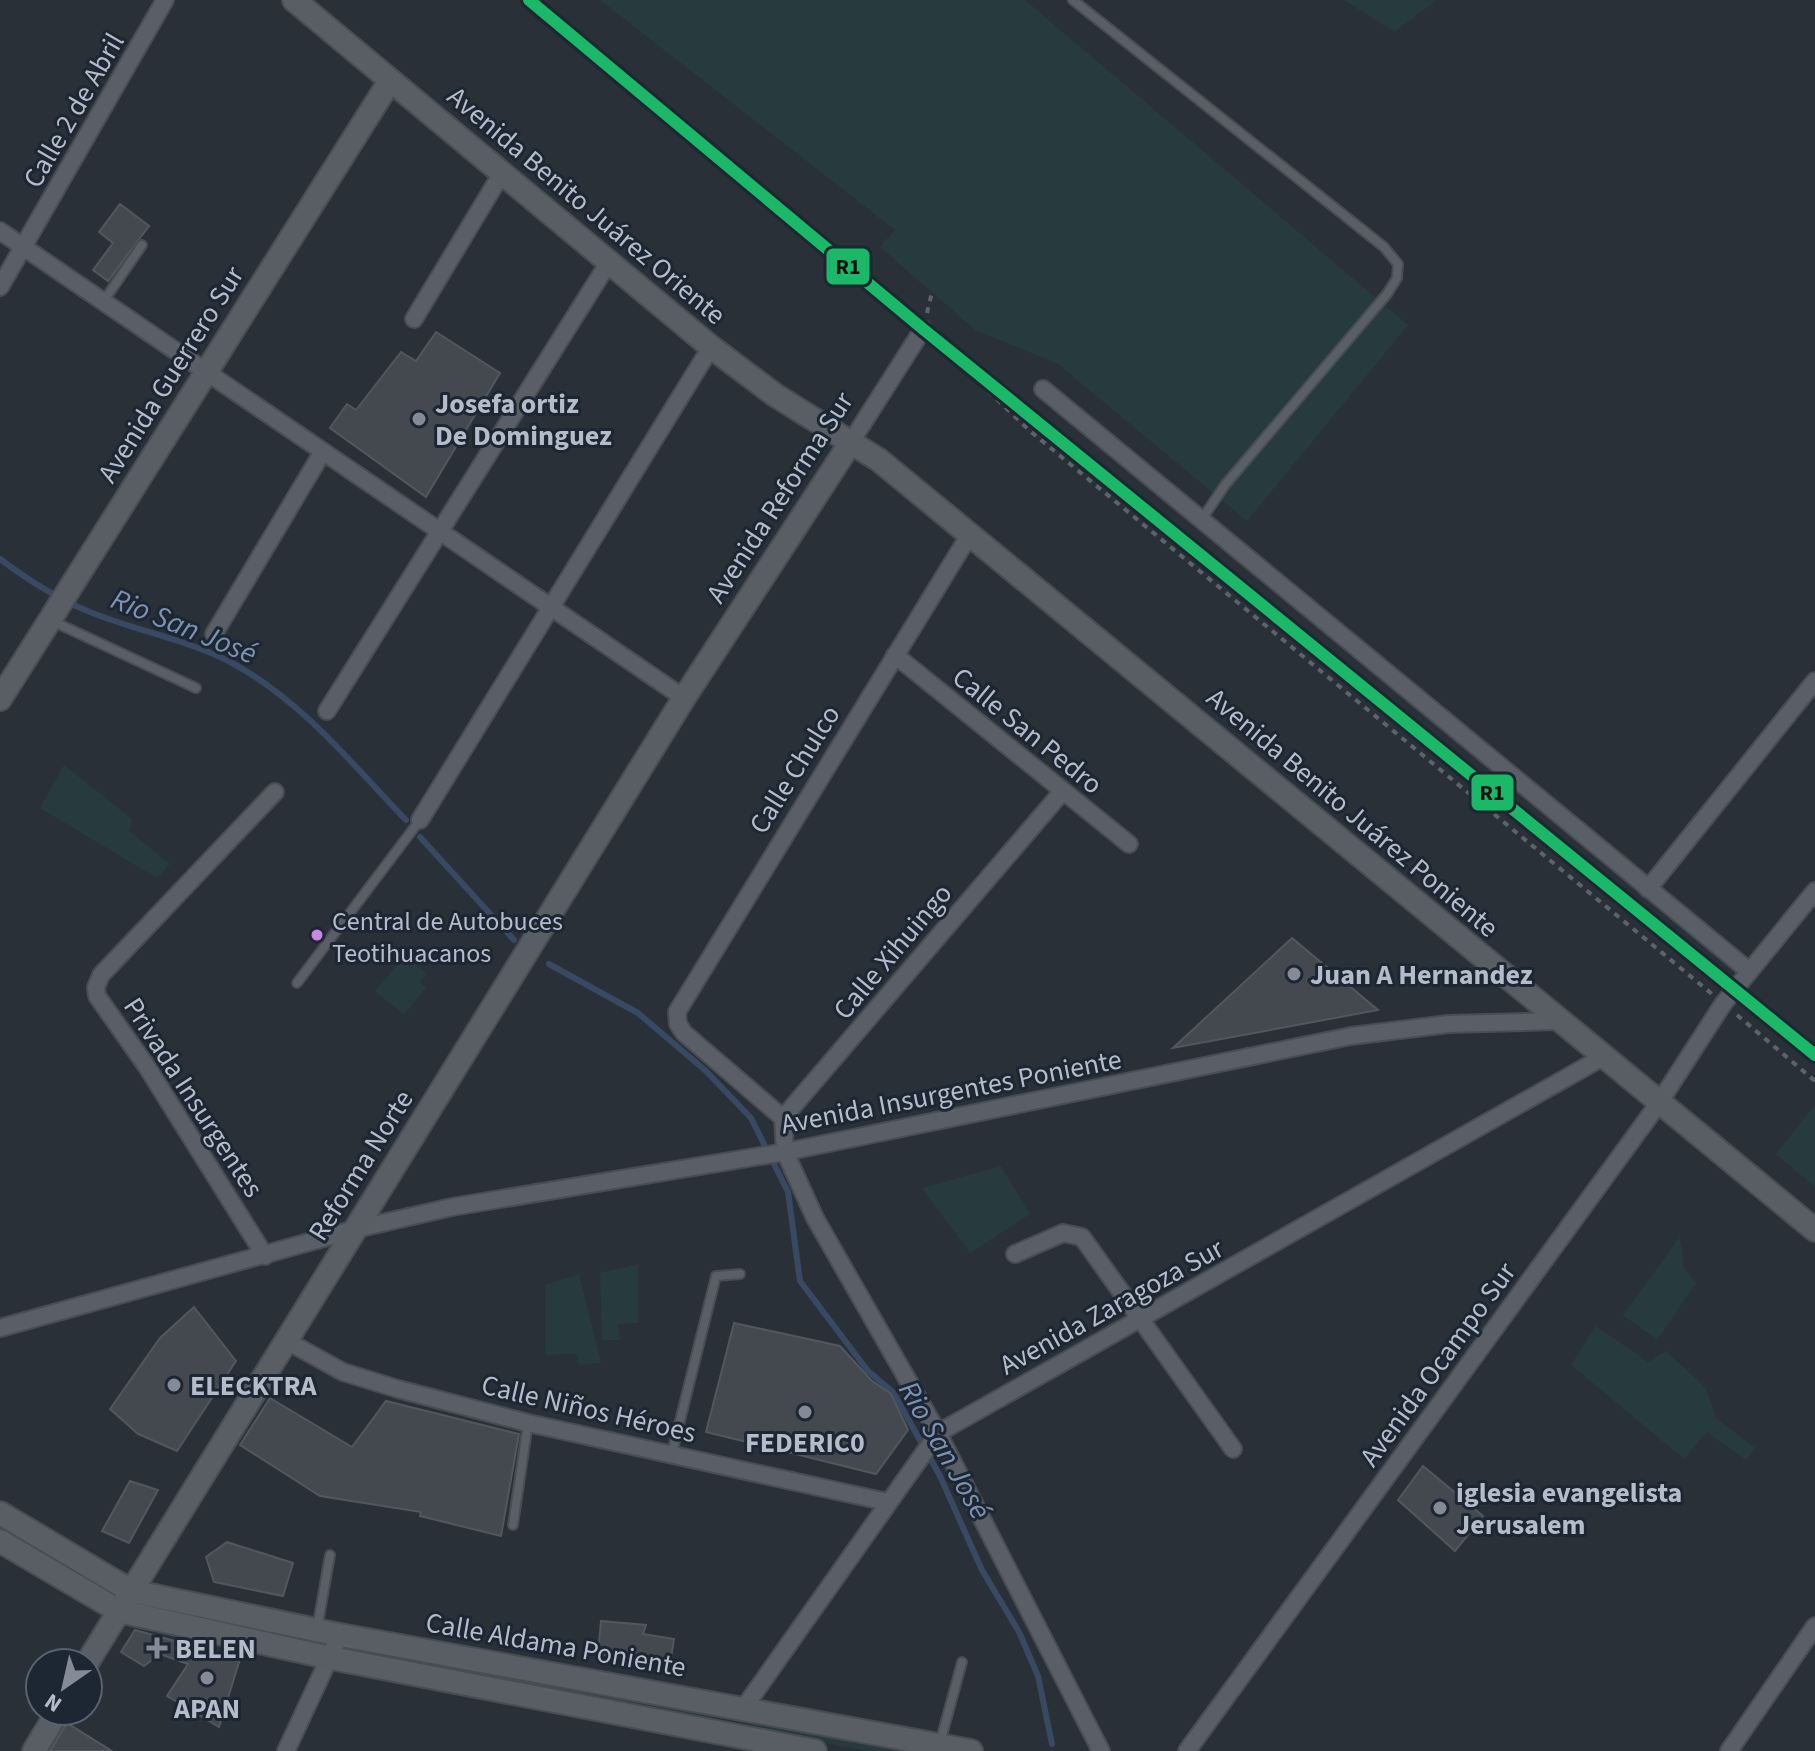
<svg xmlns="http://www.w3.org/2000/svg" width="1815" height="1751" font-family="'Source Sans 3',sans-serif">
<rect width="100%" height="100%" fill="#2a3038"/>
<path fill="#273a3e" d="M600,0H1025L1408,325L1247,521L1058,364L975,330L880,247L895,230Z
M1344,0H1436L1395,32Z
M64,765L132,819L129,831L170,864L157,878L40,808Z
M405,956L427,974L420,982L426,988L404,1015L375,991Z
M1815,1105V1187L1776,1154Z
M1001,1166L1030,1214L970,1253L922,1188Z
M1680,1237L1684,1268L1696,1283L1657,1340L1623,1315Z
M638,1264V1323L618,1324L620,1340H602L600,1273Z
M579,1274L601,1363L580,1365L577,1354L545,1355V1285Z
M1596,1326L1648,1362L1666,1351L1706,1388L1716,1418L1755,1448L1746,1460L1707,1432L1684,1459L1571,1365Z
M360,1647L719,1713L714,1719L358,1654Z
M754,1721L909,1751H868L749,1729Z"/>
<g fill="none" stroke-linecap="round" stroke-linejoin="round">
<path stroke="#384963" stroke-width="6" d="M0,559C28,580 57,599 90,612C136,631 190,640 234,664C304,703 351,763 406,820
M420,837L514,940
M549,964L638,1013L706,1071L751,1118L788,1192L800,1281L868,1371L893,1392L940,1476L982,1570L1019,1632L1038,1676L1052,1744"/>
</g>
<path fill="#444950" stroke="#52575f" stroke-width="2" d="M120,204L149,226L108,281L93,270L113,243L99,232Z
M436,332L500,373L426,497L330,428L347,404L356,410L401,352L416,361Z
M1292,938L1378,1010L1173,1048Z
M194,1307L236,1361L177,1451L138,1434L110,1409L160,1338Z
M734,1323L840,1346L871,1380L891,1394L908,1430L876,1474L706,1432Z
M270,1398L352,1447L386,1401L519,1434L501,1536L420,1516L421,1512L320,1496L240,1445Z
M1423,1466L1483,1516L1455,1551L1398,1500Z
M130,1481L158,1490L129,1543L102,1531Z
M227,1542L293,1563L283,1596L214,1582L206,1557Z
M601,1621L646,1625L643,1634L674,1639L670,1664L598,1654Z
M135,1630L240,1659L219,1727L167,1696L188,1664L160,1654L144,1666L121,1652Z
M67,1723L112,1751H50Z"/>
<g fill="none" stroke-linecap="round" stroke-linejoin="round">
<defs>
<path id="lane" d="M1073,0L1384,247L1398,264L1397,278L1387,294L1225,485L1202,519
M103,302L142,245
M50,620L196,688
M297,983L420,820
M672,1453L716,1276L740,1274
M513,1525L528,1423
M317,1629L330,1555
M940,1743L962,1662"/>
<path id="street" d="M0,231L684,698
M0,287L165,0
M414,319L502,173
M1043,389L1749,971
M851,442L923,329
M214,634L322,453
M895,655L1129,844
M327,711L609,262
M1062,792L783,1118L785,1152L815,1218L938,1433L1101,1751
M420,820L711,347
M1648,889L1815,681
M783,1118L684,1033L678,1024L677,1012L970,534
M1015,1254L1063,1233L1082,1237L1233,1449
M265,1256L147,1067L97,996L96,987L101,975L275,792
M0,1328L356,1229L452,1207L785,1152L1351,1036L1448,1024L1559,1021
M287,1341L343,1372L398,1389L528,1423L887,1502
M743,1709L938,1433L1603,1057
M286,1751L340,1635
M1187,1751L1659,1103L1723,1004L1815,891
M1729,1751L1815,1626"/>
<path id="secondary" d="M294,0L711,347L775,395L879,460L1815,1230
M53,615L390,81
M0,699L50,620
M0,1513L131,1591L340,1635L971,1751
M0,1541L119,1611L331,1658L815,1751
M87,1663L684,698L851,442
M34,1751L58,1711"/>
</defs>
<use href="#lane" stroke="#484c53" stroke-width="12"/>
<use href="#street" stroke="#484c53" stroke-width="20"/>
<use href="#secondary" stroke="#484c53" stroke-width="26"/>
<path stroke="#5d636a" stroke-width="4" stroke-dasharray="6 6" stroke-linecap="butt" d="M927,313L932,292
M936,341L1030,431L1712,994
M1737,1015L1815,1081"/>
<use href="#lane" stroke="#5a5e66" stroke-width="8"/>
<use href="#street" stroke="#5a5e66" stroke-width="16"/>
<use href="#secondary" stroke="#595d64" stroke-width="22"/>
<defs>
<path id="rail-1" d="M529,0L923,329L1815,1055"/>
</defs>
<use href="#rail-1" stroke="#1d2633" stroke-width="18"/>
<use href="#rail-1" stroke="#1ab867" stroke-width="12"/>
</g>
<g fill="#848b96" stroke="#1d2633" stroke-width="3">
<circle cx="419" cy="419" r="8"/>
<circle cx="1294" cy="974" r="8"/>
<circle cx="174" cy="1385" r="8"/>
<circle cx="805" cy="1412" r="8"/>
<circle cx="1440" cy="1508" r="8"/>
<path d="M153 1636h8v8h8v8h-8v8h-8v-8h-8v-8h8z"/>
<circle cx="207" cy="1678" r="8"/>
</g>
<circle fill="#c787e3" stroke="#1d2633" stroke-width="3" cx="317" cy="935" r="7"/>
<g text-anchor="middle" stroke-width="6" stroke-linejoin="round" paint-order="stroke">
<g font-size="26" fill="#b4bcc9" stroke="#1d2633" text-anchor="start">
<text x="332" y="930">Central de Autobuces<tspan x="332" dy="32">Teotihuacanos</tspan></text>
</g>
<g font-size="28" fill="#b4bcc9" stroke="#1d2633">
<text transform="translate(73 110) rotate(-60)" y="10">Calle 2 de Abril</text>
<text transform="translate(587 205) rotate(40)" y="10">Avenida Benito Juárez Oriente</text>
<text transform="translate(170 374) rotate(-58)" y="10">Avenida Guerrero Sur</text>
<text transform="translate(779 497) rotate(-57)" y="10">Avenida Reforma Sur</text>
<text transform="translate(1028 730) rotate(39)" y="10">Calle San Pedro</text>
<text transform="translate(794 769) rotate(-58)" y="10">Calle Chulco</text>
<text transform="translate(1353 812) rotate(40)" y="10">Avenida Benito Juárez Poniente</text>
<text transform="translate(892 951) rotate(-50)" y="10">Calle Xihuingo</text>
<text transform="translate(951 1091) rotate(-11)" y="10">Avenida Insurgentes Poniente</text>
<text transform="translate(194 1097) rotate(57)" y="10">Privada Insurgentes</text>
<text transform="translate(360 1165) rotate(-58)" y="10">Reforma Norte</text>
<text transform="translate(1111 1306) rotate(-29)" y="10">Avenida Zaragoza Sur</text>
<text transform="translate(1437 1364) rotate(-54)" y="10">Avenida Ocampo Sur</text>
<text transform="translate(589 1408) rotate(13)" y="10">Calle Niños Héroes</text>
<text transform="translate(556 1644) rotate(10)" y="10">Calle Aldama Poniente</text>
</g>
<g font-size="28" font-weight="bold" fill="#b4bcc9" stroke="#1d2633" text-anchor="start">
<text x="435" y="413">Josefa ortiz<tspan x="435" dy="32">De Dominguez</tspan></text>
<text x="1310" y="984">Juan A Hernandez</text>
<text x="190" y="1395">ELECKTRA</text>
<text x="805" y="1452" text-anchor="middle">FEDERIC0</text>
<text x="1456" y="1502">iglesia evangelista<tspan x="1456" dy="32">Jerusalem</tspan></text>
<text x="175" y="1658">BELEN</text>
<text x="207" y="1718" text-anchor="middle">APAN</text>
</g>
<g font-size="30" font-style="italic" fill="#7c92b1" stroke="#1d2633">
<text transform="translate(184 626) rotate(22)" y="10">Rio San José</text>
<text transform="translate(945 1450) rotate(60)" y="10">Rio San José</text>
</g>
</g>
<g stroke="#1d2633" stroke-width="3">
<rect x="825" y="247" width="46" height="39" rx="8" fill="#1ab867"/>
<rect x="1470" y="773" width="45" height="39" rx="8" fill="#1ab867"/>
</g>
<g font-size="22" text-anchor="middle" font-weight="bold" fill="#111">
<text x="848" y="274">R1</text>
<text x="1492" y="800">R1</text>
</g>
<g transform="translate(64 1687) rotate(214)"><circle r="38" fill="#1d2633" stroke="#59626f" stroke-width="2"/>
<path d="M0-6L14 30L0 20L-14 30Z" fill="#848b96"/>
<text y="-12" font-size="22" font-weight="bold" text-anchor="middle" fill="#b4bcc9">N</text>
</g>
</svg>
